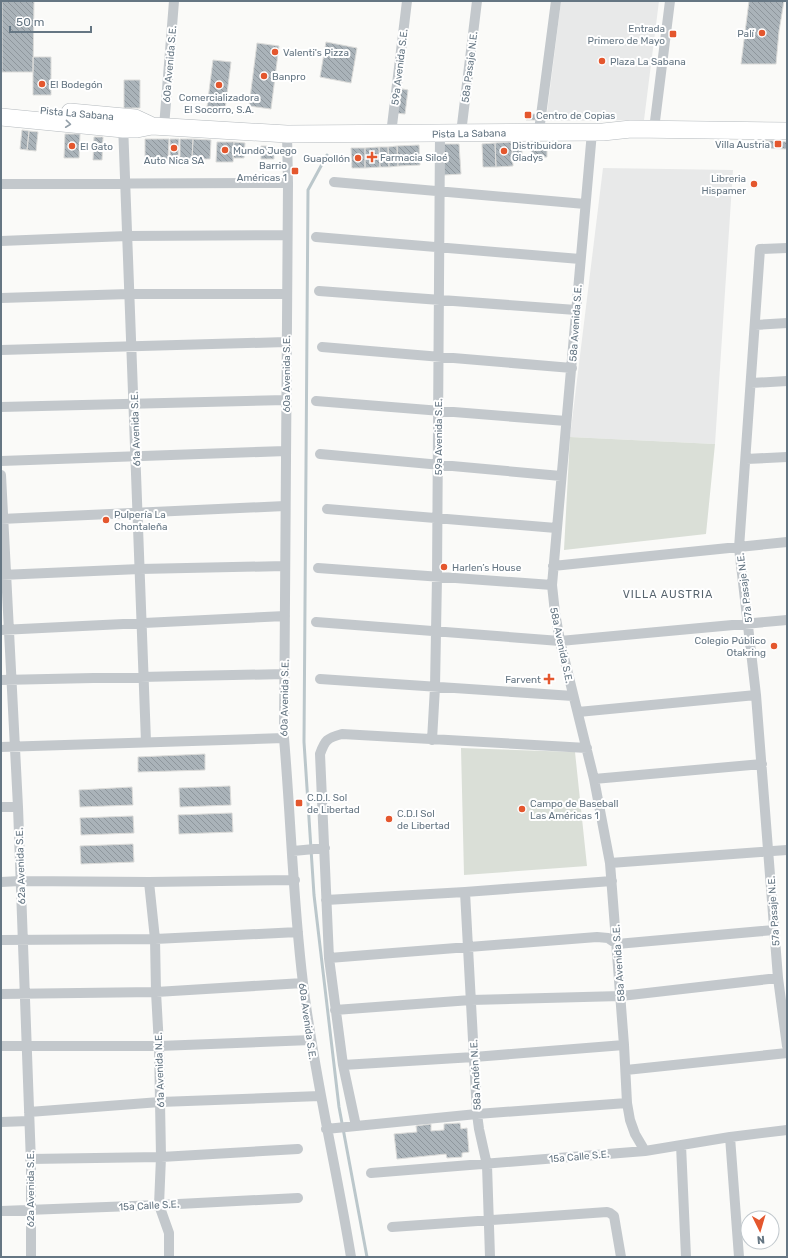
<svg xmlns="http://www.w3.org/2000/svg" width="788" height="1258" font-family="Rubik,sans-serif">
<defs>
<pattern id="building-back-hatch" width="6" height="6" patternUnits="userSpaceOnUse"><rect width="6" height="6" fill="#aab3b9"/><path d="M-1 5l2 2M0 0l6 6M5-1l2 2" fill="none" stroke="#8e969c"/></pattern>
</defs>
<rect width="100%" height="100%" fill="#fafaf8"/>
<path fill="#e8e9e9" d="M561,1H659L644,120L546,121Z
M603,168L733,170L715,444L570,437Z"/>
<path fill="#dadfd7" d="M570,437L715,444L706,534L564,550Z
M461,748L575,752L587,866L464,875Z"/>
<g fill="none" stroke-linecap="round" stroke-linejoin="round">
<path stroke="#bbc7cb" stroke-width="3" d="M327,155L308,190L304,742L314,895L339,1107L367,1257"/>
</g>
<path fill="url(#building-back-hatch)" stroke="#dcdcda" d="M2,1H34L33,72H2Z
M749,1H784L779,31L776,64H741Z
M326,42L357,48L351,83L320,77Z
M257,43L279,46L271,109L249,106Z
M33,57H51V95H33Z
M213,60L231,62L225,110L207,107Z
M124,80H140V108H124Z
M398,88L408,90L405,114L395,113Z
M526,114H536V120H526Z
M22,130L29,131L27,150L20,149Z
M29,131L38,132L36,151L27,150Z
M65,134H80L79,158H64Z
M94,137H103L102,160H93Z
M145,139H169L168,160L145,159Z
M170,139H179L178,159L170,158Z
M180,139H193L192,159L180,158Z
M193,139L211,140L210,159H192Z
M763,140L787,142V149L762,148Z
M217,142H234L233,162H216Z
M234,142L245,143L244,158H233Z
M512,142L513,166L496,167L495,143Z
M512,142H522V159L512,160Z
M495,143L496,167H483L482,144Z
M443,144H459L461,174L444,175Z
M419,145L420,165L398,166L397,146Z
M261,146H274V159H261Z
M397,146L398,166L389,167L388,147Z
M379,147L380,167L365,168V148Z
M379,147H388L389,167H380Z
M547,147V157L532,158L531,148Z
M351,148H365V168H352Z
M205,754V770L138,772V757Z
M230,786L231,805L180,807L179,788Z
M132,787L133,805L80,807L79,790Z
M232,813L233,832L179,834L178,815Z
M133,816L134,833L81,835L80,818Z
M133,844L134,862L81,864L80,846Z
M460,1123L461,1129L467,1128L469,1152L462,1153V1157L447,1158L446,1154L397,1159L394,1134L417,1132L416,1126L431,1124V1131L444,1130V1124Z"/>
<g fill="none" stroke-linecap="round" stroke-linejoin="round">
<defs>
<path id="primary" d="M70,112L135,118L150,125
M1,117L123,129H137L152,126L287,134L603,132L631,129L787,131"/>
</defs>
<use href="#primary" stroke="#b5babe" stroke-width="18"/>
<path stroke="#c3c8cc" stroke-width="10" d="M123,124L146,742
M164,127L174,1
M654,129L670,1
M539,131L556,1
M592,132L552,585L555,613L560,641L594,779L610,863L624,1045L627,1103L630,1120L635,1134L645,1151
M461,133L477,1
M287,134L288,183L284,738C291,820 293,902 303,983C314,1075 336,1165 351,1257
M391,134L407,1
M334,182L585,204
M1,184L288,183
M316,237L580,259
M1,241L127,236L287,235
M787,248L760,249L739,548L756,695L778,978L787,1046
M319,291L576,310
M1,298L129,294H287
M755,325L787,323
M322,347L572,368
M1,350L286,342
M751,383L787,381
M316,401L566,421
M1,407L286,400
M320,454L561,476
M746,459L787,457
M1,461L286,451
M1,475L18,807L31,1163V1257
M327,509L556,528
M1,519L285,506
M553,566L787,542
M318,568L552,585
M1,575L140,569L285,566
M316,622L560,641L787,620
M1,630L285,616
M320,679L573,696
M1,680L285,674
M578,712L756,695
M432,740L435,687L437,577L440,134
M1,747L284,738
M594,779L762,764
M1,807H18
M293,851L325,848
M610,863L787,850
M1,882L20,881L149,882L295,880
M149,882L155,939L156,992L159,1046L161,1157L159,1205L169,1233V1257
M465,892L477,1114L479,1129L487,1165L490,1257
M326,900L465,892L612,881
M1,940L155,939L298,932
M329,958L597,937L608,938L617,944L774,930
M1,994L156,992L303,983
M335,1010L471,1000L621,996L778,978
M1,1046H159L311,1040
M343,1065L474,1057L624,1045
M626,1070L787,1053
M29,1112L160,1102L320,1096
M1,1122L29,1121
M356,1126L343,1065L329,958L320,754C325,740 327,738 342,734L587,748
M326,1129L477,1114L627,1103
M730,1137L739,1257
M681,1145L686,1257
M30,1159L161,1157L298,1149
M371,1173L645,1151L730,1137L787,1130
M1,1211L159,1205L298,1198
M392,1227L607,1212L610,1213L614,1216L621,1257"/>
<use href="#primary" stroke="#fff" stroke-width="17"/>
</g>
<defs><path id="oneway-chevron" d="M-2-3.5L2.5 0L-2 3.5" fill="none" stroke-width="1.6" stroke-linecap="round" stroke-linejoin="round"/></defs>
<use stroke="#939fa8" href="#oneway-chevron" transform="translate(68 124) rotate(6)"/>
<g fill="#e4572e" stroke="#fff" stroke-width="1.5">
<circle cx="762" cy="33" r="4"/>
<rect x="669" y="30" width="8" height="8" rx="2"/>
<circle cx="275" cy="52" r="4"/>
<circle cx="602" cy="61" r="4"/>
<circle cx="264" cy="76" r="4"/>
<circle cx="42" cy="84" r="4"/>
<circle cx="219" cy="85" r="4"/>
<rect x="524" y="111" width="8" height="8" rx="2"/>
<rect x="774" y="140" width="8" height="8" rx="2"/>
<circle cx="72" cy="146" r="4"/>
<circle cx="174" cy="148" r="4"/>
<circle cx="225" cy="150" r="4"/>
<circle cx="504" cy="151" r="4"/>
<path d="M370 151h4v4h4v4h-4v4h-4v-4h-4v-4h4z"/>
<circle cx="358" cy="158" r="4"/>
<rect x="291" y="167" width="8" height="8" rx="2"/>
<circle cx="754" cy="184" r="4"/>
<circle cx="106" cy="520" r="4"/>
<circle cx="444" cy="567" r="4"/>
<circle cx="774" cy="646" r="4"/>
<path d="M547 673h4v4h4v4h-4v4h-4v-4h-4v-4h4z"/>
<rect x="295" y="799" width="8" height="8" rx="2"/>
<circle cx="522" cy="809" r="4"/>
<circle cx="389" cy="819" r="4"/>
</g>
<g text-anchor="middle" stroke-width="4" stroke-linejoin="round" paint-order="stroke">
<g font-size="10" fill="#657683" stroke="#fff" text-anchor="start">
<text x="665" y="32" text-anchor="end">Entrada<tspan x="665" dy="12">Primero de Mayo</tspan></text>
<text x="754" y="37" text-anchor="end">Palí</text>
<text x="283" y="56">Valenti's Pizza</text>
<text x="610" y="65">Plaza La Sabana</text>
<text x="272" y="80">Banpro</text>
<text x="50" y="88">El Bodegón</text>
<text x="219" y="101" text-anchor="middle">Comercializadora<tspan x="219" dy="12">El Socorro, S.A.</tspan></text>
<text x="536" y="119">Centro de Copias</text>
<text x="770" y="148" text-anchor="end">Villa Austria</text>
<text x="512" y="149">Distribuidora<tspan x="512" dy="12">Gladys</tspan></text>
<text x="80" y="150">El Gato</text>
<text x="233" y="154">Mundo Juego</text>
<text x="380" y="161">Farmacia Siloé</text>
<text x="350" y="162" text-anchor="end">Guapollón</text>
<text x="174" y="164" text-anchor="middle">Auto Nica SA</text>
<text x="287" y="169" text-anchor="end">Barrio<tspan x="287" dy="12">Américas 1</tspan></text>
<text x="746" y="182" text-anchor="end">Libreria<tspan x="746" dy="12">Hispamer</tspan></text>
<text x="114" y="518">Pulpería La<tspan x="114" dy="12">Chontaleña</tspan></text>
<text x="452" y="571">Harlen’s House</text>
<text x="766" y="644" text-anchor="end">Colegio Público<tspan x="766" dy="12">Otakring</tspan></text>
<text x="541" y="683" text-anchor="end">Farvent</text>
<text x="307" y="801">C.D.I. Sol<tspan x="307" dy="12">de Libertad</tspan></text>
<text x="530" y="807">Campo de Baseball<tspan x="530" dy="12">Las Américas 1</tspan></text>
<text x="397" y="817">C.D.I Sol<tspan x="397" dy="12">de Libertad</tspan></text>
</g>
<g font-size="10" fill="#657683" stroke="#fff">
<text transform="translate(169 64) rotate(-85)" y="4">60a Avenida S.E.</text>
<text transform="translate(399 67) rotate(-83)" y="4">59a Avenida S.E.</text>
<text transform="translate(469 67) rotate(-83)" y="4">58a Pasaje N.E.</text>
<text transform="translate(77 113) rotate(5)" y="4">Pista La Sabana</text>
<text transform="translate(469 133) rotate(-1)" y="4">Pista La Sabana</text>
<text transform="translate(575 323) rotate(-86)" y="4">58a Avenida S.E.</text>
<text transform="translate(286 374) rotate(-90)" y="4">60a Avenida S.E.</text>
<text transform="translate(135 429) rotate(-92)" y="4">61a Avenida S.E.</text>
<text transform="translate(438 437) rotate(-90)" y="4">59a Avenida S.E.</text>
<text transform="translate(744 588) rotate(-97)" y="4">57a Pasaje N.E.</text>
<text transform="translate(562 645) rotate(78)" y="4">58a Avenida S.E.</text>
<text transform="translate(284 698) rotate(-89)" y="4">60a Avenida S.E.</text>
<text transform="translate(20 866) rotate(-92)" y="4">62a Avenida S.E.</text>
<text transform="translate(773 911) rotate(-94)" y="4">57a Pasaje N.E.</text>
<text transform="translate(618 963) rotate(-94)" y="4">58a Avenida S.E.</text>
<text transform="translate(308 1021) rotate(82)" y="4">60a Avenida S.E.</text>
<text transform="translate(159 1070) rotate(-92)" y="4">61a Avenida N.E.</text>
<text transform="translate(475 1075) rotate(-93)" y="4">58a Andén N.E.</text>
<text transform="translate(579 1156) rotate(-5)" y="4">15a Calle S.E.</text>
<text transform="translate(30 1189) rotate(-90)" y="4">62a Avenida S.E.</text>
<text transform="translate(149 1205) rotate(-3)" y="4">15a Calle S.E.</text>
</g>
<g font-size="11" letter-spacing="1" fill="#57646e" stroke="#fff">
<text x="668" y="598">VILLA AUSTRIA</text>
</g>
</g>
<rect width="788" height="1258" fill="none" stroke="#657683" stroke-width="4"/>
<g transform="translate(760 1230) rotate(175)"><circle r="19" fill="#ffffff" stroke="#c1c8cd"/>
<path d="M0-3L7 15L0 10L-7 15Z" fill="#e4572e"/>
<text y="-6" font-size="11" font-weight="bold" text-anchor="middle" fill="#657683">N</text>
</g>
<path d="M10 26v6h81v-6" fill="none" stroke="#657683" stroke-width="2"/>
<text x="16" y="26" font-size="12" fill="#657683" stroke="#ffffff" stroke-width="3" paint-order="stroke">50 m</text>
</svg>
